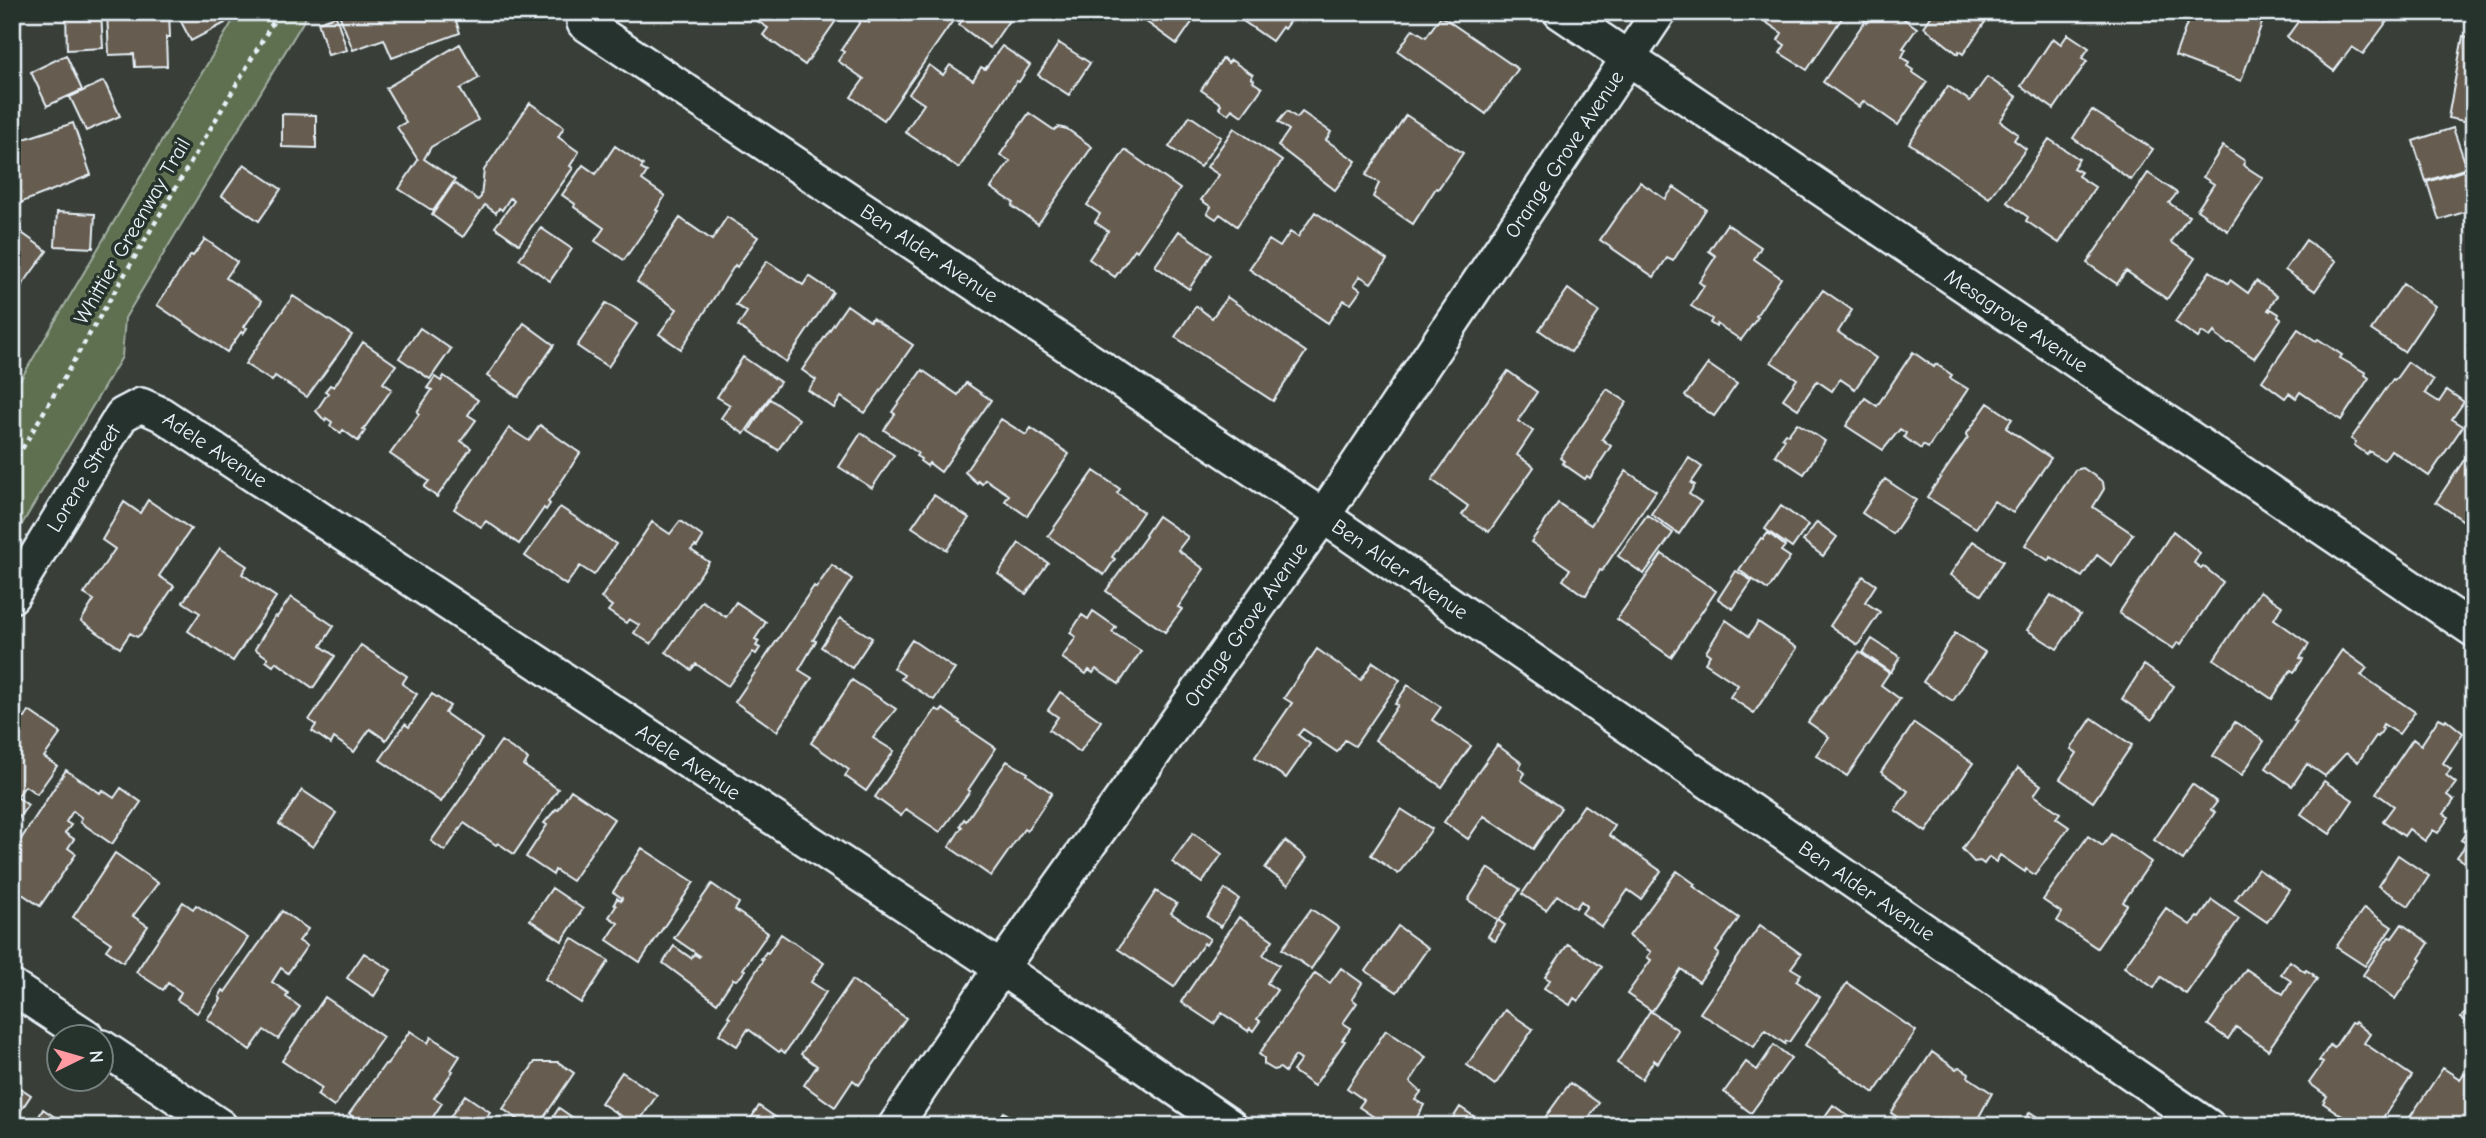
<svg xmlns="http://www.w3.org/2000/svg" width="2486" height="1138" font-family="'Comic Neue',sans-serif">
<rect width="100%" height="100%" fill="#393f38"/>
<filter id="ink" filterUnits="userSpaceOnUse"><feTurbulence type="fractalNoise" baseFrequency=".0143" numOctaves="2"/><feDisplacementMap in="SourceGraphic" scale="14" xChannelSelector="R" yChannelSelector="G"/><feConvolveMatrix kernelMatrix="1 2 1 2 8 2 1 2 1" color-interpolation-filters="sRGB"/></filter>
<g filter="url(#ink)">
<path fill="#5e6f51" stroke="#a3b0a4" stroke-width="2" d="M238,12H309L125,318L122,357L12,541V394Z"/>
<path fill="#665c50" stroke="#e8f1f8" stroke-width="2" d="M54,12H101L103,48L67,50L66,14L54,15Z
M107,12H169L170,37H166L167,66L135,67L134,54L109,55Z
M176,12H219L225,23L191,41Z
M342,12H453L460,33L392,58L384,39L353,50L339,14Z
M750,12H842L805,65L763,35L768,28L748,15Z
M876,12H944L954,19L884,120L851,97L864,79L838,61L844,52L841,50L862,19L869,23Z
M968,12H1007L1012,16L990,48L959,25Z
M1151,12H1199L1177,44L1145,21Z
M1230,12H1296L1284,29L1282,27L1272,41Z
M1757,12H1846L1807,70L1780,53L1785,45L1778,40L1782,33L1755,15Z
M1875,12H1894L1917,28L1903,48L1906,49L1902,57L1909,62L1907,66L1913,70L1912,72L1927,82L1898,125L1864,101L1859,107L1823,82L1865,21L1867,23Z
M1934,12H1979L1976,16L1985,22L1963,54L1959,51L1958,54L1924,27Z
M2182,12H2266L2241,81L2175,56L2190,15Z
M2305,12H2386L2391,16L2363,54L2352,47L2334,71L2287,37Z
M336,16L347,50L328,55L318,22Z
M1441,16L1518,69L1486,114L1398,51L1413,29L1426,37Z
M2068,34L2089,48L2082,58L2087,61L2054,109L2021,86L2053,38L2061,44Z
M2463,36L2474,38V123L2448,118Z
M1059,43L1090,63L1069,95L1038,75Z
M460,44L479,78L460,89L478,120L431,147L424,159L455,180L433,211L399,189L418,160L397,127L406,122L386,88Z
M1002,46L1030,65L1019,82L1017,81L959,168L905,132L924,104L909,94L929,65L943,75L950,65L973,80L981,67L985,69Z
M66,55L82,90L47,106L31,72Z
M1223,58L1228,63L1231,60L1253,75L1251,78L1254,80L1253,82L1262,88L1242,116L1232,109L1228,114L1219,108L1221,104L1201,90Z
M1987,77L2017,97L2000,121L2018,134L2014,140L2026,149L1989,198L1909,143L1948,86L1970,101Z
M104,81L120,116L86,131L70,97Z
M530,103L564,127L558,137L579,152L570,166L573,168L519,244L495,227L514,201L510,198L502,210L499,208L496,213L485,205L463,237L432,215L454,183L478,200L481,197L484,170Z
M2092,110L2153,149L2131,180L2073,138Z
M1287,111L1297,118L1302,112L1331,132L1326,140L1356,161L1335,190L1278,146L1289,130L1278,122Z
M1029,113L1054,130L1058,127L1067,129L1092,147L1038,224L1012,206L1014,203L991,188L1010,161L1000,155Z
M282,114L316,115V148L282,147Z
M1406,115L1463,153L1438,189L1436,188L1413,224L1373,197L1379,183L1366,175Z
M1190,116L1221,137L1200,167L1169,147Z
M73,123L91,175L20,203L12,181V143Z
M1234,128L1282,161L1237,226L1220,214L1216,219L1207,213L1211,207L1201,200L1219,175L1207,167Z
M2453,128L2467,168L2426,181L2413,141Z
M2049,139L2079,159L2073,168L2081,172L2078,176L2095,187L2059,243L2026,221L2028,217L2007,202Z
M615,146L643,165L641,169L647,172L642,180L665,196L656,210L658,211L624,260L595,241L604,228L574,207L575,204L562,195L583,165L596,174Z
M2223,146L2245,161L2243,165L2263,178L2228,231L2197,210L2214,184L2203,177Z
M1125,150L1180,189L1137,251L1135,249L1115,277L1089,259L1108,231L1095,222L1100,214L1087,205Z
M244,164L281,189L259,221L222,196Z
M2465,170L2474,198V209L2439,220L2427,182Z
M2148,173L2177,193L2169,203L2189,216L2171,242L2195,258L2167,299L2126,271L2117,284L2087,263Z
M1640,182L1665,199L1674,187L1706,209L1673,261L1667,258L1654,277L1600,240Z
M57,212L95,214L93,248L55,246Z
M1315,212L1387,260L1371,283L1360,276L1354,285L1361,290L1351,304L1344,300L1328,323L1249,269L1269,240L1280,247L1290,232L1298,237Z
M727,217L758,237L737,267L735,265L681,349L659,334L677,309L637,282L680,218L712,240Z
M1727,224L1761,247L1754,259L1781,278L1756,316L1758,317L1741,340L1717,324L1716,327L1710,323L1712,319L1691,306L1704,286L1699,282L1716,256L1709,251Z
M12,226L47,251L12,299Z
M541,228L572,249L550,281L519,259Z
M1179,231L1212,254L1189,289L1155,266Z
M205,239L237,262L226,278L262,301L244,327L247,328L243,334L241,332L227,352L157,305L191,255L193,256Z
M2306,240L2336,261L2315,291L2285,270Z
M767,261L803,285L809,276L833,292L786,362L738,326L747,312L736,305Z
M2210,271L2228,283L2230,280L2248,293L2256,281L2277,296L2268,310L2270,311L2271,309L2279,314L2278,317L2281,319L2254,358L2232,343H2227L2217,336L2215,331L2210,337L2202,332L2198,338L2175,322Z
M2403,284L2435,306L2404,352L2371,330Z
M1568,289L1599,312L1571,352L1539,330Z
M1823,290L1852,310L1838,332L1876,358L1855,389L1840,379L1832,391L1817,381L1798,409L1783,399L1797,379L1771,362Z
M293,296L352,335L307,397L275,376L272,381L245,364Z
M1227,297L1306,352L1273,401L1175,337L1196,306L1212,318Z
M606,303L637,324L608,367L577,346Z
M847,305L870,321L872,318L913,345L865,413L841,397L834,408L808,390L816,380L802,370Z
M524,323L554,345L518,397L487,376Z
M420,328L451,349L430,379L399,358Z
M2298,329L2316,341L2318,339L2342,355L2340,358L2366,373L2365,375L2369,378L2341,420L2300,392L2296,398L2289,393L2285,398L2262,381Z
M363,342L396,365L383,383L392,389L363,430L365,431L358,441L343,430L341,433L330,426L332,422L326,418L325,421L316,411L328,393L325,391L330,385L334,387Z
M1913,352L1934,367L1936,364L1952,375L1950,378L1968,389L1928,448L1923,445L1921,449L1904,437L1906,433L1900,429L1883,450L1846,426L1865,398L1877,406Z
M743,357L780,382L744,434L721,418L730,405L717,397Z
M2408,362L2433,380L2425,393L2439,402L2447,390L2464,402L2452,419L2463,426L2429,476L2391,450L2384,460L2369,451L2367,454L2354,445L2356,442L2351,439L2393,379L2395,380Z
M1708,364L1737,384L1714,416L1685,396Z
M922,370L958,395L966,383L991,400L941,472L929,463L927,466L920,461L921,459L916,456L918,453L884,430L895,414L892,412Z
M1508,371L1537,392L1518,421L1533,431L1517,455L1534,467L1489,532L1462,515L1468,506L1432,480Z
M444,376L478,400L468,415L476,420L461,441L471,448L437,497L424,487L429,481L390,454L419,414L417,412L432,390L427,388L435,377L441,381Z
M1607,389L1627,402L1602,439L1611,446L1590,478L1587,476L1585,479L1562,463L1564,461L1560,458Z
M770,399L799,419L778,450L749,431Z
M1988,403L2012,419L2006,428L2051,458L2013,513L1994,501L1976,528L1927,497L1968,437L1966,435Z
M1001,419L1026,435L1031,428L1069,454L1027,516L1005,501L1009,495L985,479L982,484L978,481L977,483L965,472Z
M1797,423L1825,441L1804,474L1775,455L1785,439L1782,437L1785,433L1788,435Z
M540,425L580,453L548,502L550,504L546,510L544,508L519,544L486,521L481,527L454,509L509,428L529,441Z
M861,433L894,455L872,488L839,467Z
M2474,445V528L2436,502Z
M1689,458L1702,467L1691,483L1695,485L1689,494L1701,502L1679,534L1651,514Z
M2083,468L2103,482L2104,489L2093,507L2133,534L2112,566L2097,555L2082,577L2051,557L2049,561L2025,545L2075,470Z
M1094,471L1120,489L1117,493L1143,512L1112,557L1115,559L1104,575L1048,536Z
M1626,471L1656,491L1602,571L1600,570L1586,595L1582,594L1563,580L1570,569L1531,542L1558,503L1591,525Z
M1885,479L1916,500L1893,534L1862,513Z
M934,495L969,518L947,550L912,527Z
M148,500L191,529L159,576L174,586L142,633L137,637L130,633L120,648L81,621L94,600L84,594L115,549L102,540L124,502L140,513Z
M1781,506L1808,525L1792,548L1765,529Z
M560,507L616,544L594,575L580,566L566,585L525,556Z
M1647,515L1673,533L1644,574L1618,556Z
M1158,516L1188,537L1178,550L1204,569L1178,607L1182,609L1165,632L1106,591L1146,536L1145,535Z
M680,521L703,537L697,547L695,546L691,550L709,562L651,644L634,633L639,625L629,619L626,623L608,611L612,606L601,598L652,522L670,534Z
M1817,522L1837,537L1823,556L1803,541Z
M2173,531L2200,553L2194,563L2201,568L2203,566L2223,582L2181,644L2178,642L2173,649L2119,613Z
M1768,533L1785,546L1781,551L1790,557L1768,590L1739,570L1761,538L1763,539Z
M1973,541L2003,561L1981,595L1950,575Z
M1019,543L1048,563L1026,594L998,574Z
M220,548L247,566L242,574L276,597L233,661L188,631L200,613L183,602Z
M1662,554L1716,591L1671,657L1617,619Z
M832,565L852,579L813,640L816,641L799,670L812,678L777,731L735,702L814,586L816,588Z
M1736,571L1752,581L1733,609L1718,599Z
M1863,576L1876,585L1865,602L1880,612L1858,645L1830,626Z
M2260,591L2282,606L2274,619L2309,644L2300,658L2303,659L2294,672L2291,670L2272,699L2214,659Z
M2051,595L2080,615L2057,649L2027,630Z
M291,597L334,626L321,646L335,656L313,688L276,662L273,666L266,661L268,658L255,649L275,616L277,617Z
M702,601L726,617L736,602L766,622L755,639L759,641L756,646L760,648L756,654L753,652L728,686L696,664L691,670L666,652Z
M1093,611L1116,627L1112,632L1141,651L1119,684L1096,669L1093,673L1089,670L1086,674L1062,658L1076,637L1070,633L1082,615L1088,619Z
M840,618L872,638L852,668L821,647Z
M1726,620L1749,636L1758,622L1797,648L1754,713L1730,697L1738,685L1705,663L1710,655L1706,652Z
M1955,633L1985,652L1953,701L1923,682Z
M1872,639L1900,657L1891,672L1863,653Z
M912,640L955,669L934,700L901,679L904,675L893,668Z
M361,645L407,676L402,684L417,694L386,740L370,729L354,752L334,738L331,744L312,731L316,725L309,720Z
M1317,649L1361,680L1373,662L1400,680L1355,746L1345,740L1337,752L1303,729L1298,735L1310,744L1286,778L1255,757L1292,703L1284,698Z
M2342,650L2367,668L2361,675L2415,712L2399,734L2383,724L2381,728L2383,729L2378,737L2376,736L2358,762L2346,753L2325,776L2307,764L2292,786L2266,768L2297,721L2294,720Z
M1859,652L1889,673L1881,685L1900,699L1847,776L1816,755L1829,737L1808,722Z
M2144,665L2174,686L2152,720L2122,699Z
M852,680L896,709L873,738L894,751L866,791L845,776L849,770L811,743Z
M1408,685L1441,707L1432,720L1471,746L1442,787L1375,740L1398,705L1395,704Z
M1060,692L1101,721L1080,752L1049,730L1058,717L1048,710Z
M432,694L450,706L445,713L482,739L441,802L380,760L405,724L409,727Z
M936,709L941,712L943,709L960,721L959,723L996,748L968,790L970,791L940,832L906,809L901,816L875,797Z
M29,711L61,733L44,757L57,766L37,794L25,786L17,797L28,805L12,827V736L23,717L25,718Z
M2092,718L2132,745L2093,802L2060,779L2077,753L2071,749Z
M2439,718L2445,721L2446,719L2463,733L2443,763L2451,769L2446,775L2456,783L2447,795L2454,800L2444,814L2449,817L2438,833L2433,830L2425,841L2409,829L2404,836L2383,821L2394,806L2376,793L2413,739L2421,745Z
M2235,722L2264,741L2242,775L2213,756Z
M1914,723L1973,763L1926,832L1895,810L1908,791L1881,772Z
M501,741L528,759L524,766L558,789L514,854L498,843L496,845L464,823L445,851L431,841Z
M1497,745L1522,763L1519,768L1525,773L1521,780L1561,808L1533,849L1484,816L1468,839L1444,822Z
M1007,761L1028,773L1027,775L1052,793L1027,831L1024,829L991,876L949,847L962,827L960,825L964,819L966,821Z
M2018,768L2041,785L2034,795L2060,813L2056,818L2069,827L2035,875L2026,869L2025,872L2000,855L1996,862L1989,857L1984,864L1980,861L1974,862L1962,849Z
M66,770L100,793L102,790L114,798L121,788L141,802L112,844L80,822L82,818L73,811L66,822L71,825L65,833L74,839L68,848L76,854L40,906L12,887V848L14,850Z
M2324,781L2353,800L2330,834L2301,814Z
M2192,784L2217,802L2211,810L2215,812L2183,860L2154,840Z
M302,790L336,813L313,847L279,824Z
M571,790L614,819L572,881L555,870L553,875L526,857L547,825L544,823L556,809L558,810Z
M1584,805L1615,826L1609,835L1661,871L1641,899L1628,890L1602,927L1582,913L1587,906L1581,901L1576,908L1557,895L1546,910L1522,894Z
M1401,809L1432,829L1398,874L1371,855Z
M2474,821V868L2457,857L2467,843L2461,840Z
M1193,833L1222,854L1202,883L1172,862Z
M2111,834L2151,862L2123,902L2127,905L2097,948L2057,921L2062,913L2043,900L2088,836L2103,846Z
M1285,841L1307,858L1288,885L1265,868Z
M642,848L694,882L640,962L607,940L618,923L609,917L616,906L614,904L617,898L621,901L622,898L613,892Z
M115,853L158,883L133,916L148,926L123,962L106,950L111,943L73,917Z
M2398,855L2429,876L2409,906L2378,886Z
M1488,868L1520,889L1499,921L1505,925L1495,941L1488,936L1498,920L1468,900Z
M2258,869L2289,890L2267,922L2235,900Z
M1677,871L1695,884L1693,886L1739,918L1716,951L1719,954L1699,982L1681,969L1652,1011L1627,994L1651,960L1647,957L1651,952L1629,936Z
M712,884L739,903L735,910L768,933L743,969L745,970L741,976L736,980L733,979L717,1003L663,963L674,946L691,958L694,954L699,957L700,956L674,938Z
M552,888L583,909L562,941L530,920Z
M1225,889L1239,899L1221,927L1207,917Z
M1156,891L1177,904L1171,913L1210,939L1206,945L1204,943L1174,987L1118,949Z
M2212,900L2239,919L2186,994L2161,977L2154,988L2124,967L2166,908L2190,925L2197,917L2199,918Z
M183,902L193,909L196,905L248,938L197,1013L177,1000L181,992L168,983L163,990L136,972Z
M2364,908L2392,927L2365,966L2336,947Z
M1311,909L1339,928L1311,969L1282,949Z
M282,911L308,929L299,941L307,946L288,973L281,968L272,982L288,993L286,997L300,1007L278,1039L264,1030L250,1050L207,1019L221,999L219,997L223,990L225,992Z
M1239,917L1273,940L1263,955L1279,965L1267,983L1277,990L1257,1019L1260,1021L1253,1031L1250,1028L1248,1031L1222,1013L1214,1024L1181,1002Z
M2402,924L2429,943L2419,958L2421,960L2395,999L2363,975L2389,937L2392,938Z
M1760,925L1801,954L1791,968L1801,974L1796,981L1820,997L1789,1042L1786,1041L1785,1044L1765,1030L1754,1047L1700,1013Z
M1398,926L1428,948L1397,992L1366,971Z
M781,934L824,963L811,982L826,992L785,1053L781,1050L779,1052L748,1029L737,1046L719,1034L730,1018L728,1016L763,960L761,959L766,952L768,953Z
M572,938L609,961L581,1003L545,979Z
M1568,944L1602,967L1578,1001L1574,998L1570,1005L1544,988L1550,980L1545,977Z
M364,953L391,970L374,996L347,978Z
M2290,961L2305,972L2306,970L2314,975L2313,976L2317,979L2268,1050L2236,1027L2228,1039L2208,1025L2246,969L2283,994L2291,981L2281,974Z
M1341,968L1362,983L1352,999L1357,1003L1343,1023L1351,1028L1342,1040L1345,1041L1314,1086L1293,1071L1301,1060L1295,1056L1285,1072L1280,1068L1274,1070L1264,1064V1058L1259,1054L1315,973L1330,983Z
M852,980L906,1018L859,1085L853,1080L835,1107L804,1085L817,1066L801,1054Z
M1847,983L1916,1031L1874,1093L1805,1045Z
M325,997L383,1037L334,1107L317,1095L322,1088L282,1061Z
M2474,999V1027L2461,1018Z
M1505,1010L1533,1029L1495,1085L1467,1065Z
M1650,1011L1678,1030L1658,1063L1654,1060L1642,1079L1617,1063Z
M2355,1022L2370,1034L2364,1043L2412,1076L2377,1126H2352L2346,1122L2348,1120L2323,1103L2327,1096L2309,1083L2323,1063L2319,1061L2330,1045L2334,1048L2351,1023L2354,1024Z
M1386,1030L1426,1057L1410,1082L1421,1092L1415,1100L1424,1105L1412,1126H1376L1371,1122L1374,1117L1359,1107L1364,1100L1347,1088Z
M410,1031L428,1043L431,1037L460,1056L451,1070L453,1071L434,1098L442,1103L427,1126H366L349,1114L385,1064L387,1065Z
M1774,1045L1791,1058L1751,1113L1724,1092L1746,1062L1757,1070Z
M1932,1052L1956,1069L1959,1067L1969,1073L1968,1077L1992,1093L1975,1124L1972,1122L1970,1126H1911L1891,1113Z
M535,1062H558L574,1073L538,1126H528L503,1109Z
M2443,1068L2460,1079L2464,1073L2474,1080V1126H2404Z
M622,1072L657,1095L636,1126L601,1103Z
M1570,1083L1599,1103L1583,1126H1539Z
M16,1085L31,1095L12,1124V1088L14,1089Z
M465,1095L490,1112L487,1117L500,1126H444Z
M1833,1105L1862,1126H1818Z
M759,1106L781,1121L778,1126H746Z
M1460,1107L1488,1126H1448Z
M559,1108L585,1126H547Z
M43,1109L68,1126H34Z
M1004,1112L1021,1124L1023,1121L1030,1126H994Z
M2030,1112L2051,1126H2021Z"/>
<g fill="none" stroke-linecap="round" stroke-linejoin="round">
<defs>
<g id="street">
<path id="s1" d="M1560,12L2474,630"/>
<path id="s2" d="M584,23L1323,516L2208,1126"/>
<path id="s3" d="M12,596L122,415L141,405L161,414L1001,968L1230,1126"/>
<path d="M12,987L86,1036"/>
<path d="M102,1047L220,1126"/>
<path id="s4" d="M895,1126L1001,968L1323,516L1659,12"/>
</g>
</defs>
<use href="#street" stroke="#e8f1f8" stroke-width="38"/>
<path stroke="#e8f1f8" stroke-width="4.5" stroke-dasharray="5 5" stroke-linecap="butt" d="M12,466L279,12"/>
<use href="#street" stroke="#26332d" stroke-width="33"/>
</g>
</g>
<g text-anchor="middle" stroke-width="7" stroke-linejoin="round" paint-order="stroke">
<g font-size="21" fill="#e8f1f8" stroke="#26332d">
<text dy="7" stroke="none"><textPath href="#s4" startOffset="1180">Orange Grove Avenue</textPath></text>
<text transform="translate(132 231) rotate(-60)" y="7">Whittier Greenway Trail</text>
<text dy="7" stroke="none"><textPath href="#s2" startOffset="415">Ben Alder Avenue</textPath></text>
<text dy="7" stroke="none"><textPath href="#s1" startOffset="551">Mesagrove Avenue</textPath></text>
<text dy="7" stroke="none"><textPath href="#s3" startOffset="320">Adele Avenue</textPath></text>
<text dy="7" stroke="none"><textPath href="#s3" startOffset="138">Lorene Street</textPath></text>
<text dy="7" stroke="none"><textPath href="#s2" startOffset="982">Ben Alder Avenue</textPath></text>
<text dy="7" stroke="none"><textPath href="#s4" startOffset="612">Orange Grove Avenue</textPath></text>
<text dy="7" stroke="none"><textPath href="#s3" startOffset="887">Adele Avenue</textPath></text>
<text dy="7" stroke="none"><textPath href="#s2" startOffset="1549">Ben Alder Avenue</textPath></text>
</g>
</g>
<rect width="2486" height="1138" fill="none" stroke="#26332d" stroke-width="42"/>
<rect x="21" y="21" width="2444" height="1096" fill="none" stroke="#e8f1f8" stroke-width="2.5" filter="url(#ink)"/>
<g transform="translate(80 1058) rotate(85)"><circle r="33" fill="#26332d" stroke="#747f7e" stroke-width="2"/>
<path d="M0-5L12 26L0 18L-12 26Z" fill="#ff9aa2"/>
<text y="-10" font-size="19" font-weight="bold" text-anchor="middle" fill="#e8f1f8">N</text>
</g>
</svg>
